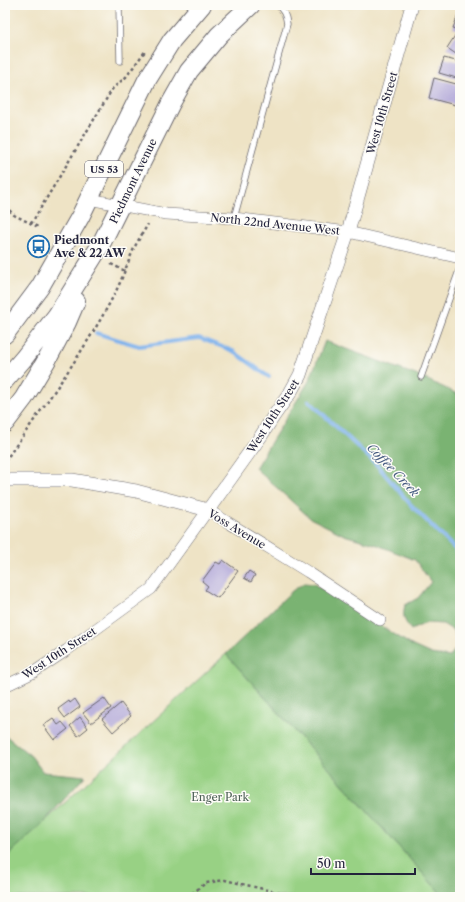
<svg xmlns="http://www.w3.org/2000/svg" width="465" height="902" font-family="'Libre Caslon Text',serif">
<rect width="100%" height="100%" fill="#fdfcf7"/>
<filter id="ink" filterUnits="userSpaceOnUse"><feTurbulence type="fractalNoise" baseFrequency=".025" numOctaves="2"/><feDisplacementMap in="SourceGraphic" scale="8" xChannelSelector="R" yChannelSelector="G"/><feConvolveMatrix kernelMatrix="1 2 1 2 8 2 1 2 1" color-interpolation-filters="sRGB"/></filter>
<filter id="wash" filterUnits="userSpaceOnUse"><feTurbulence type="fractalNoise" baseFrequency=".012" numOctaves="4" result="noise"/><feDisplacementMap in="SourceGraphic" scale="16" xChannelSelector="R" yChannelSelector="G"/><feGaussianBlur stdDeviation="0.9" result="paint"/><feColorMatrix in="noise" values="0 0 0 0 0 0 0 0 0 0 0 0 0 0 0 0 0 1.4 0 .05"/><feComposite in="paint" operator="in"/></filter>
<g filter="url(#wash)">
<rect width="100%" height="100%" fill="#eee3c5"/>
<path fill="#98d184" stroke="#5d7a60" d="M226,654L444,897H5V858Z"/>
<path fill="#7ab372" stroke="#4e6a56" d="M325,341L421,377L460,395V897H444L226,654L292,591L304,583L314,584L413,646L431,654L450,657L458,644L454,631L443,624L426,623L411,630C404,620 402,617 405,605L418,598L431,582L415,560L375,544L344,535L310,518L255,468L309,381Z
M5,735L31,756L43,772L85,776L43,823L5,858Z"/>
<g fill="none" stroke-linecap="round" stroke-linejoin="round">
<path stroke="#7fb2ec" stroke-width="4" d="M96,333L139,346L199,338L233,351L269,377
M309,401L377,465L411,505L455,549L460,556
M460,684L459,691L460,731"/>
</g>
<g id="blocks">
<path fill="#b7aeda" d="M458,15H460V30L453,28Z
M458,31L460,32V49L456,54L447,48Z
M444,58L460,62V79L439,73Z
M434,78L460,85L455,105L429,98Z
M223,560L238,571L218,598L205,590L208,586L202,581L216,562L220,564Z
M249,571L255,575L251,582L244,578Z
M104,698L111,708L91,723L83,713Z
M75,699L80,707L65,718L58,709L69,701L70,703Z
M121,703L131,716L113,732L102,719Z
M80,717L88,728L78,736L70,726Z
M53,718L58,725L62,722L68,729L54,740L43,725Z"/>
</g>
</g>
<g filter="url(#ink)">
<use href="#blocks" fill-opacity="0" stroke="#69666b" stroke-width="1"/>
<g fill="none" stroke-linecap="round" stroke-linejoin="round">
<defs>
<path id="service" d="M119,5L120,61
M234,218L287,24C286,15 284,12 278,5
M421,377L460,268"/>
<path id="minor" d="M89,199L166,214L234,218L348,232L460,258
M5,686L34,672L67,650L151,589L208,510L308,572L380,620"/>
<path id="tertiary" d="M5,480H72L136,491L208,510L261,436L273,417L290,393L300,375L348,232L412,5"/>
<path id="trunk" d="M5,334L40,287L80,217L147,80L172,40L202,5
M5,380L24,358L57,315L100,246L171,103L189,71L219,35L251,5
M5,423L24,398L48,358L67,322L76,301"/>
</defs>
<use href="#service" stroke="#69666b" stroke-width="7"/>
<use href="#minor" stroke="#69666b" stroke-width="12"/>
<use href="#tertiary" stroke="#69666b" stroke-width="14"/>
<use href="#trunk" stroke="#69666b" stroke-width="20"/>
<path stroke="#69666b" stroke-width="2.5" stroke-dasharray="3 3" stroke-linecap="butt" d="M5,206L14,215L38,227
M31,224L113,88L126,77L146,50
M111,264L125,271
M5,461C43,407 83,354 114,295C121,282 126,267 132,253C136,243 143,233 148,224
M187,897L206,883L225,880L297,897"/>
<use href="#service" stroke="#fff" stroke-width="5.5"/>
<use href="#minor" stroke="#fff" stroke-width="11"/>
<use href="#tertiary" stroke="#fff" stroke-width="13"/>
<use href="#trunk" stroke="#fff" stroke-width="18"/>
</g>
</g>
<defs>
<symbol id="bus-ring" viewBox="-11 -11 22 22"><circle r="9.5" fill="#fdfcf7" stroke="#1f6fb2" stroke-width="1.5"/><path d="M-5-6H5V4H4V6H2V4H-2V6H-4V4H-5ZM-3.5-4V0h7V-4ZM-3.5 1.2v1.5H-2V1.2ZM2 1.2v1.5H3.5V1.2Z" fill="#1f6fb2"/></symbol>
</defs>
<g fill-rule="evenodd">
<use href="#bus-ring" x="26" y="234" width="25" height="25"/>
</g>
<g text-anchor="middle" stroke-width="3" stroke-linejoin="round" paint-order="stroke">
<rect fill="#fdfcf7" stroke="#646373" stroke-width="1" x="85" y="161" width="38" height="16" rx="3"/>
<g font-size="10" font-weight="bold" fill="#22223b">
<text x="104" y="173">US 53</text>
</g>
<g font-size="11" fill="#22223b" stroke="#fdfcf7">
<text transform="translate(382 113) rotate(-74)" y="4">West 10th Street</text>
<text transform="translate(133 181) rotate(-64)" y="4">Piedmont Avenue</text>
<text transform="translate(275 224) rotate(6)" y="4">North 22nd Avenue West</text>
<text transform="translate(273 416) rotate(-57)" y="4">West 10th Street</text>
<text transform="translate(237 529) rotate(31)" y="4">Voss Avenue</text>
<text transform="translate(59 653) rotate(-33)" y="4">West 10th Street</text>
</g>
<g font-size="11" font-weight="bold" fill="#22223b" stroke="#fdfcf7" text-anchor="start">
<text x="54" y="244">Piedmont<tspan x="54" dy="13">Ave &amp; 22 AW</tspan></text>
</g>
<g font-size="11" fill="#4b5f55" stroke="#fdfcf7">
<text x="220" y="801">Enger Park</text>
</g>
<g font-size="12" font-style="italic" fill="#475c82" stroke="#fdfcf7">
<text transform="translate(393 470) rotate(46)" y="4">Coffee Creek</text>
</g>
</g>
<rect width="465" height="902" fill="none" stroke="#fdfcf7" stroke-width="20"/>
<path d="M311 868v6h104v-6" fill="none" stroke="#22223b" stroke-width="2"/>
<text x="317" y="868" font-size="12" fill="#22223b" stroke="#fdfcf7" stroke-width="3" paint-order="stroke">50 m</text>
</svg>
